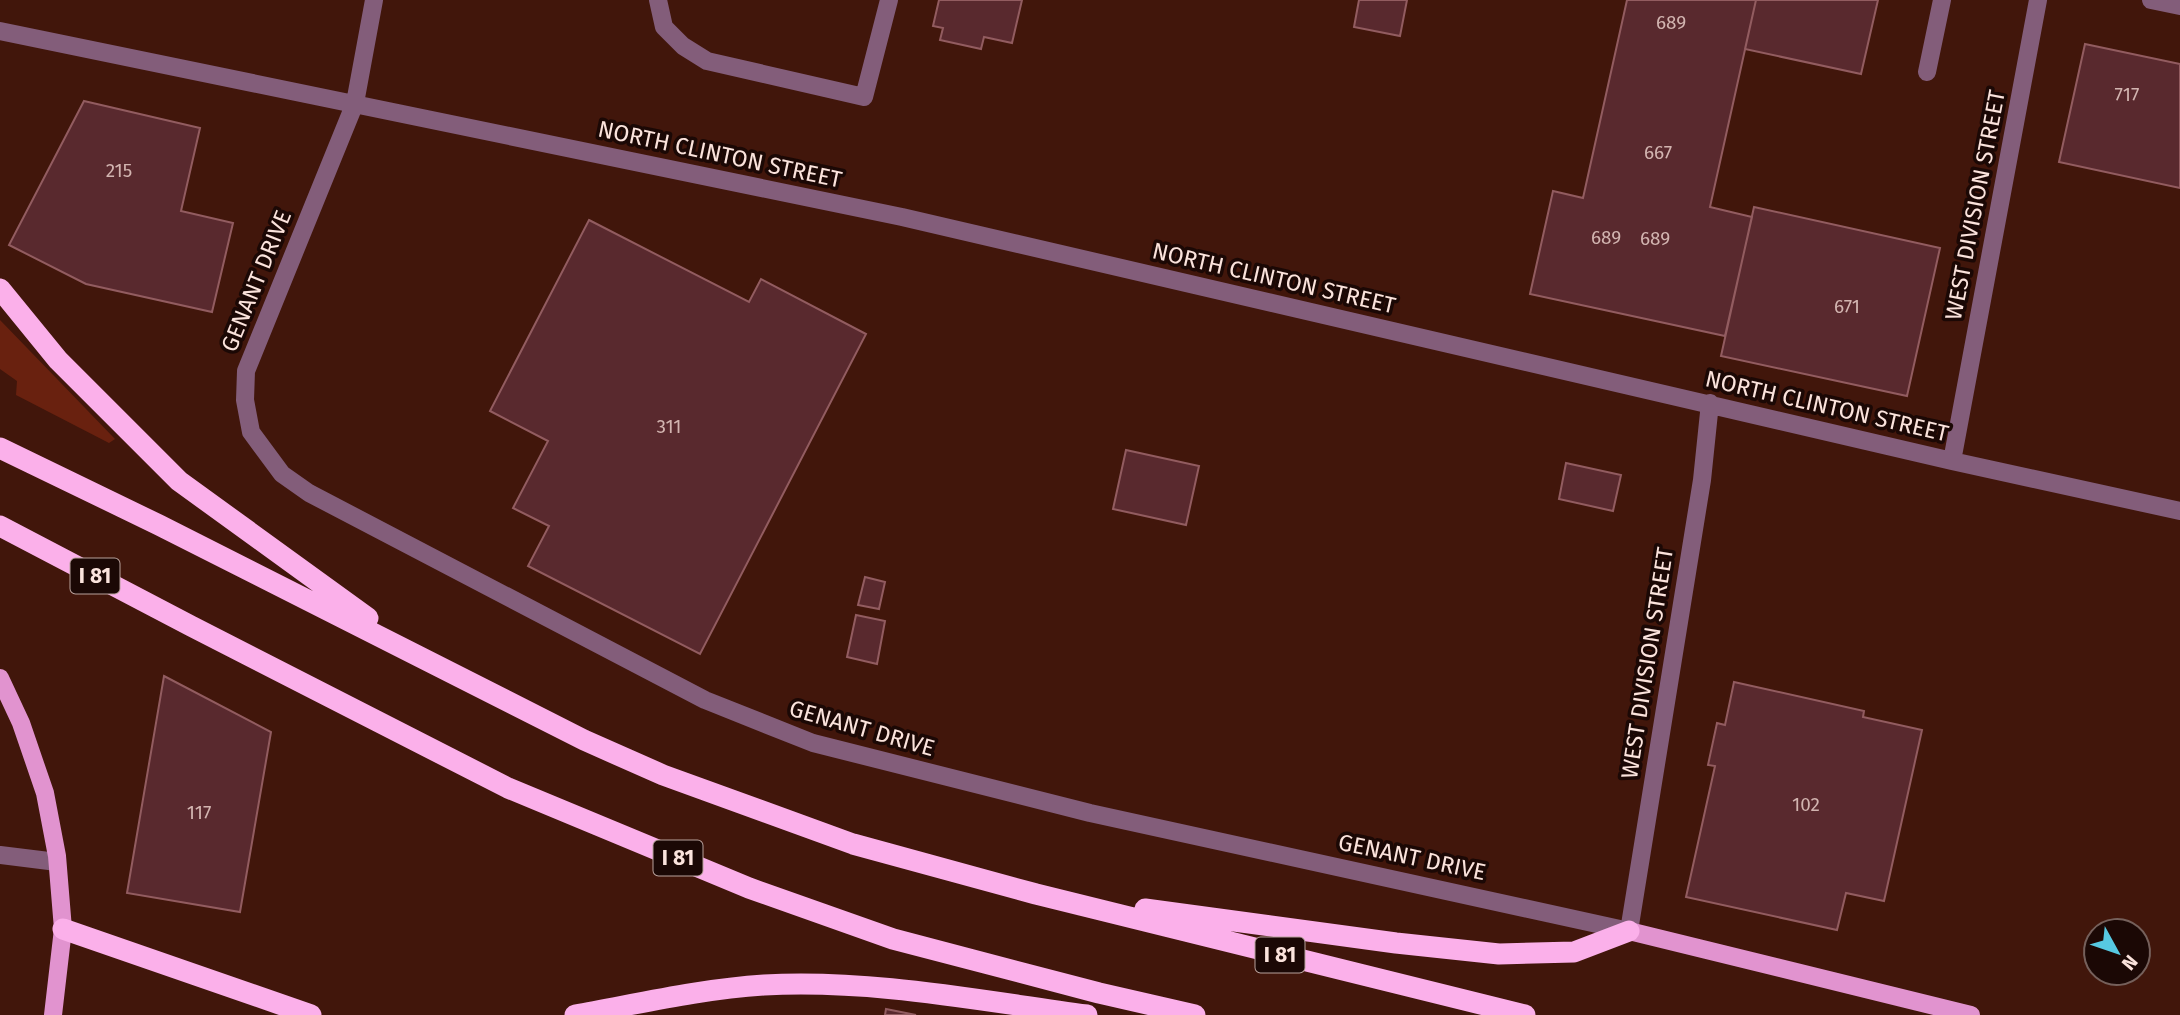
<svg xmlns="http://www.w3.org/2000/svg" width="2180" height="1015" font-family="'Fira Sans',sans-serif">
<rect width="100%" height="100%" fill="#41160b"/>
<path fill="#69210f" d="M0,320L115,439L109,443L16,395L17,381L0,369Z"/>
<path fill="#59292e" stroke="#925c60" stroke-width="2" d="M939,0H1022L1012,43L984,37L981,49L940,40L943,28L933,26Z
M1359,0H1407L1400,36L1354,27Z
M1627,0H1756L1710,207L1752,217L1725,336L1530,294L1553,191L1583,198Z
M1756,0H1878L1861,74L1745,49Z
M2085,44L2180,64V188L2059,162Z
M84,101L200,128L181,211L233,223L212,312L86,284L9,245Z
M1754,207L1940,248L1907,396L1721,356Z
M589,220L749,302L761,279L866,334L700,654L528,566L549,526L513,508L548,441L490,411Z
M1126,450L1199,466L1186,525L1113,509Z
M1566,463L1621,475L1613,511L1559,499Z
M865,577L885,582L879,609L858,605Z
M856,615L885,621L877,664L847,657Z
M164,676L271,732L240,912L127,893Z
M1734,682L1864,711L1863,717L1922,730L1884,901L1846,893L1837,930L1686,897L1715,766L1708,765L1717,723L1725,725Z
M886,1009L916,1015H885Z"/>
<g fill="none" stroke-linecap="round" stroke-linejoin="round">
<path stroke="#835d7a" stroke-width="18" d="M374,0L355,103L246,371L245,400L251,432L282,474L309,493L705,700L813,743L1090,813L1629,931L1702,480L1710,403
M658,0L664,27L683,46L707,61L864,97L889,0
M2151,0L2180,6
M0,31L902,217L1952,461L2180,511
M1927,72L1942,0
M1952,461L2038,0
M0,855L57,862"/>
<path stroke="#e193cf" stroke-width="18" d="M0,678L21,723L45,793L57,856L63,929L53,1015
M1629,931L1971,1015"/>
<path stroke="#fbb0ea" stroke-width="21" d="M0,289L58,360L179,481L368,618
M0,448L159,525L584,740L663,775L853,844L1036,894L1525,1015
M0,526L191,626L508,788L749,888L893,939L1099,993L1195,1015
M1145,909L1396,943L1499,954L1574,952L1629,931
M63,929L311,1015
M575,1015C637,1004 701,989 764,985C872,979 981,1001 1087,1015"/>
</g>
<g text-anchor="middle" stroke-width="7" stroke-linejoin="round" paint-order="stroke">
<g font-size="19" fill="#d2b4b0">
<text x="1671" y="29">689</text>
<text x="2127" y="101">717</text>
<text x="1658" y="159">667</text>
<text x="119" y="177">215</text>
<text x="1606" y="244">689</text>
<text x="1655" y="245">689</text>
<text x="1847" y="313">671</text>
<text x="669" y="433">311</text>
<text x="1806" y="811">102</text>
<text x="199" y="819">117</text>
</g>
<g fill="#1b0805" stroke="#b8a19c" stroke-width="2">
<rect x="70.5" y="558.5" width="49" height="35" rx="5"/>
<rect x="653.5" y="840.5" width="49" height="35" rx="5"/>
<rect x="1255.5" y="937.5" width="49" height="35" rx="5"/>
</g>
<g font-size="21" font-weight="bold" fill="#fbe3dc">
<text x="95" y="583">I 81</text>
<text x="678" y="865">I 81</text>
<text x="1280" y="962">I 81</text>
</g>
<g font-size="23" fill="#fbe3dc" stroke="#1b0805">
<text transform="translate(720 154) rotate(12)" y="8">NORTH CLINTON STREET</text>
<text transform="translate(1975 205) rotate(-79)" y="8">WEST DIVISION STREET</text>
<text transform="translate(1274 278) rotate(13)" y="8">NORTH CLINTON STREET</text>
<text transform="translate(256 281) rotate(-68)" y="8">GENANT DRIVE</text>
<text transform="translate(1827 406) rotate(13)" y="8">NORTH CLINTON STREET</text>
<text transform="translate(1647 663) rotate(-81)" y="8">WEST DIVISION STREET</text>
<text transform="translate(862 728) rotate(16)" y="8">GENANT DRIVE</text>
<text transform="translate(1412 857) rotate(12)" y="8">GENANT DRIVE</text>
</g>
</g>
<g transform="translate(2117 952) rotate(130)"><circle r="33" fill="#1b0805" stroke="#75605b" stroke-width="2"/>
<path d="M0-5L12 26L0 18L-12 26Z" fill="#57c9e2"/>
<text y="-10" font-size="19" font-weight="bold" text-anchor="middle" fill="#fbe3dc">N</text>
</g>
</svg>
